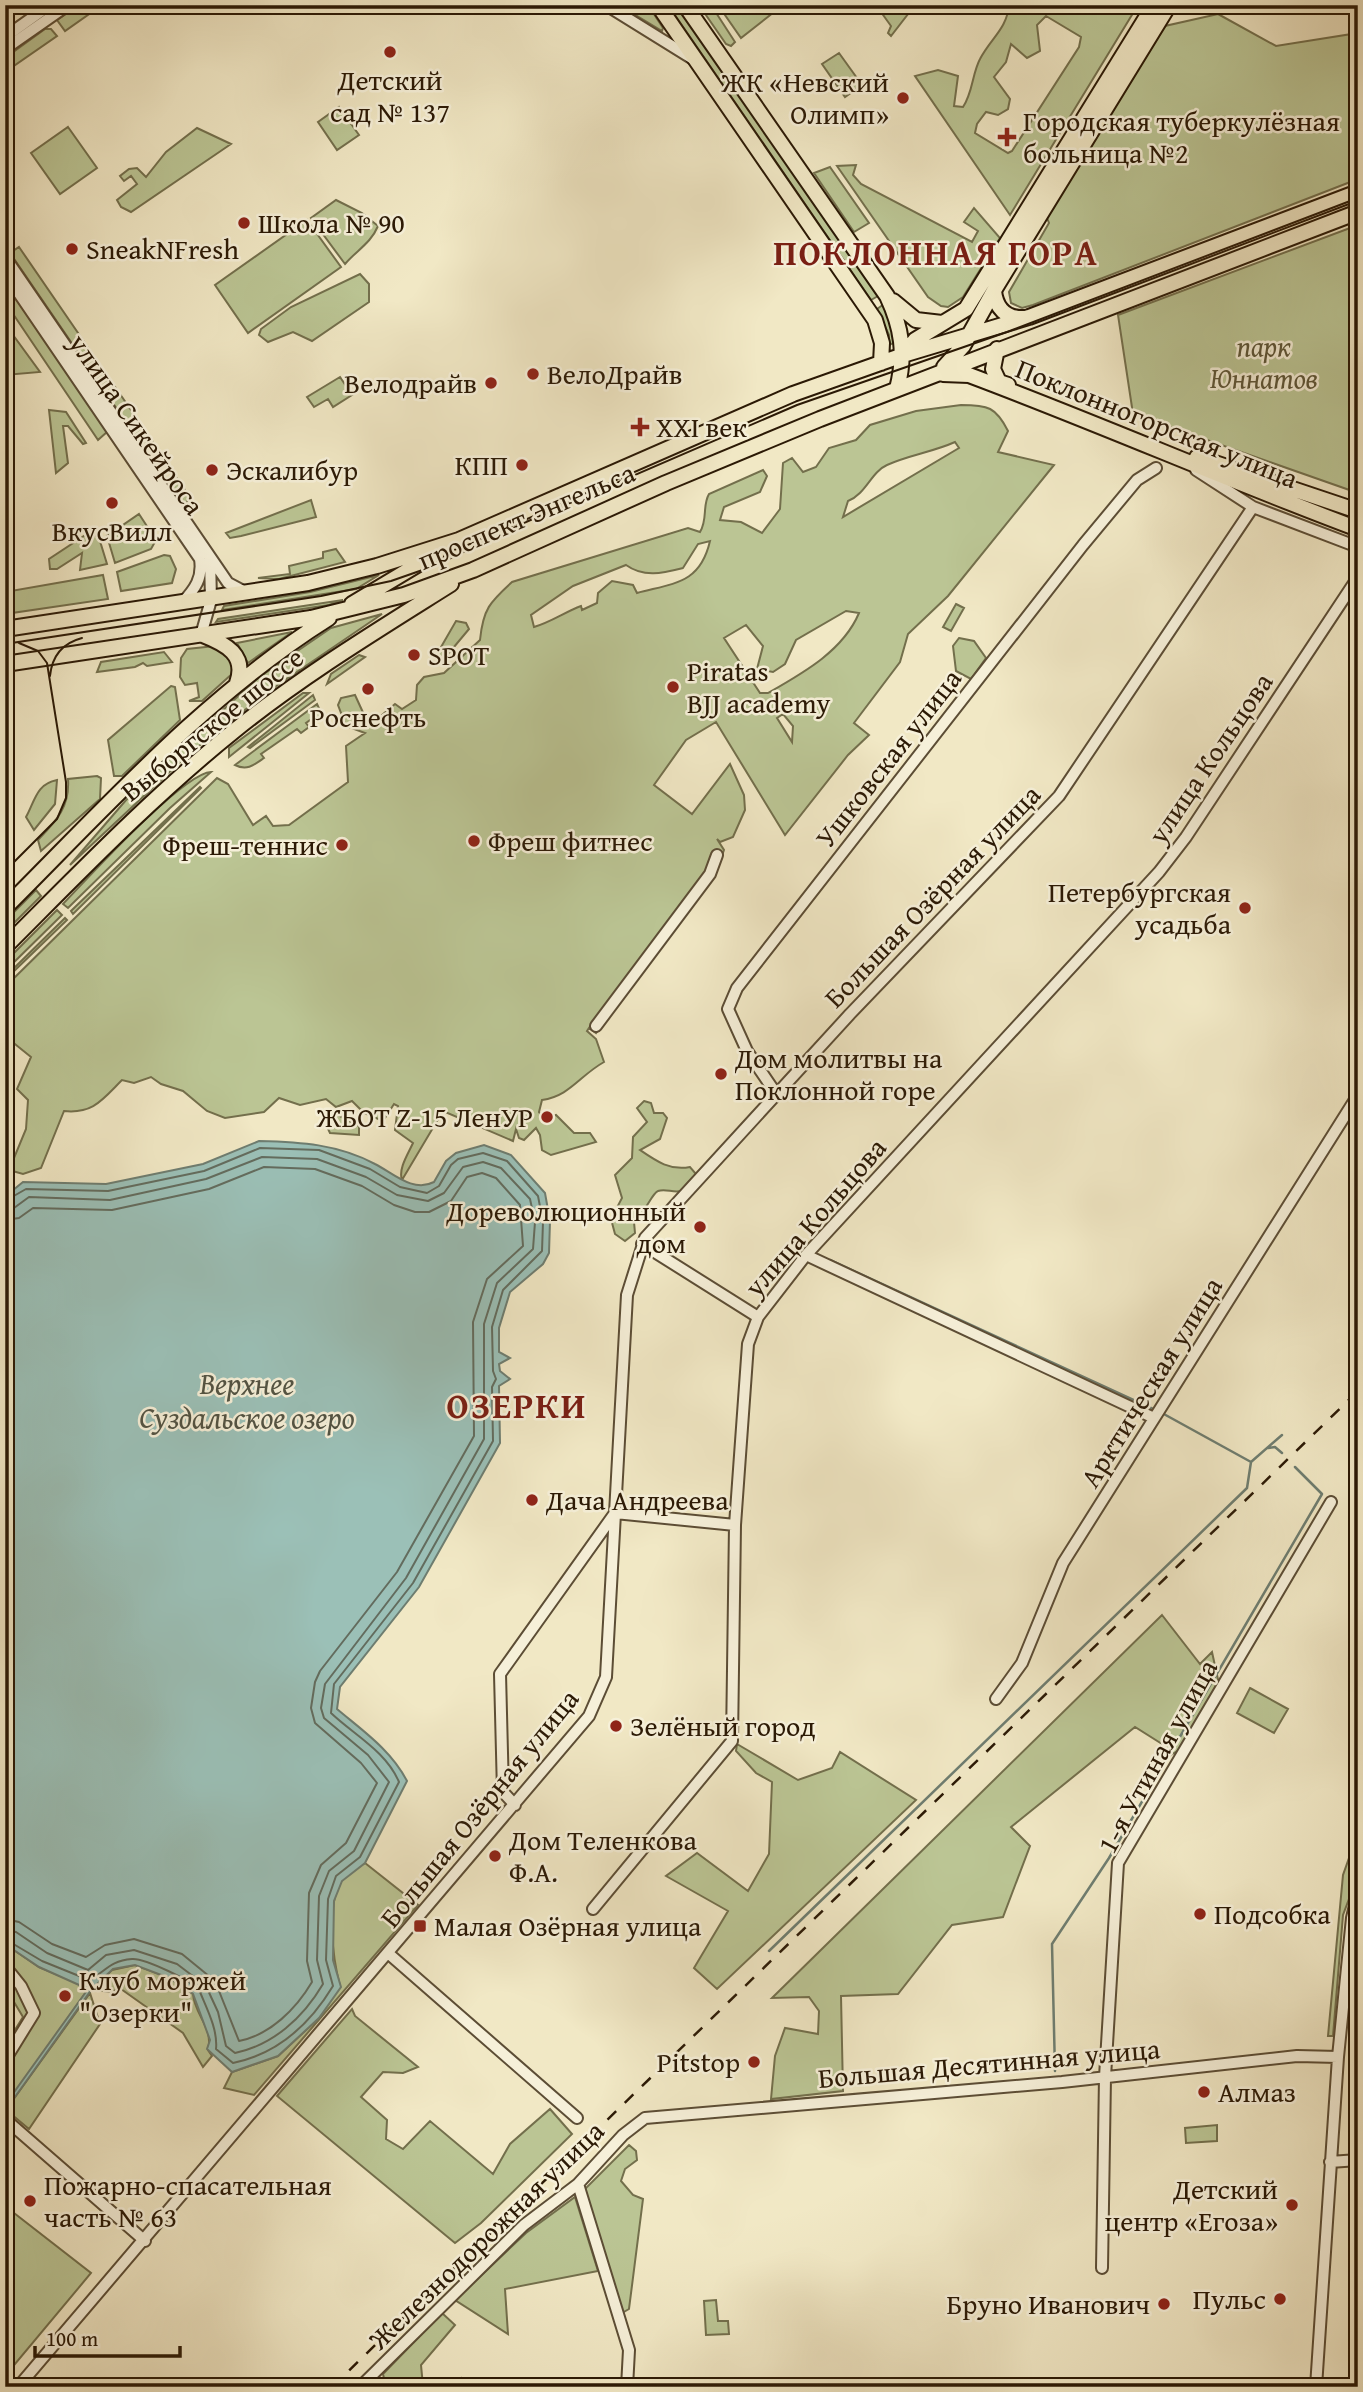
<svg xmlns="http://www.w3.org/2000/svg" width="1363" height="2392" font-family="'Gentium Book Plus',serif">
<rect width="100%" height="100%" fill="#f1e8c5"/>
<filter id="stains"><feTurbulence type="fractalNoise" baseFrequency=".00286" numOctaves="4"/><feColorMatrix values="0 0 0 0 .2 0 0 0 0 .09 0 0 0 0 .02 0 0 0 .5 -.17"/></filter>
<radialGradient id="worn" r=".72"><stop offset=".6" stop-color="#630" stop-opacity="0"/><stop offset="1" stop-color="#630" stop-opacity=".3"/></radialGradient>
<path fill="#bbc594" stroke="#736f4c" stroke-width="2" fill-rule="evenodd" d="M79,5H102L65,31L57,20Z
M619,5H648L663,28L662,31Z
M668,5H679L878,296L871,300Z
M699,5H711L735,42L731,46L726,44Z
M718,5H783L741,38Z
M876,5H915L891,36L888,33L891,26Z
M1009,5H1138L1010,215L915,76L938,70L958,76L954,106L963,107C973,92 972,74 980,59C990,39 1007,29 1009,5ZM1046,16L1081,37L1079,47L1012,151L1008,153L975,133L977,124L986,112L998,115L1008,109L1010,99L994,77L1006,62L1011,44L1027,58L1040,51L1037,25Z
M1218,14L1276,46L1358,33V179L1033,305L1022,308L1011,303L1009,292L1049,223L1047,218L1165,26Z
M45,29H51L57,36L5,72V58Z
M839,53L862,85L845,97L822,64Z
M339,107L359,135L337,150L318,122Z
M68,127L97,168L60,194L31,153Z
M197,128L231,144L131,212L121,207L117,200L137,184L131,176L124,181L120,176L129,169L137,168L146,177L166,152Z
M856,165L853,175L861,184L972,242L978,231L964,222L974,208L1000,238L963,297L948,307L941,306L928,297L837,166Z
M830,167L869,223L854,232L814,173Z
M336,200L362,213L378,226C371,243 357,250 345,264L311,218Z
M307,220L341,267L248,333L215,285Z
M1358,225V493L1133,414L1118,315Z
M19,247L153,442L143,447L10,253Z
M360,274L369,284V302L312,341L293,332L268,342L259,335L261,329L291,307Z
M5,283L108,431L98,440L5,302Z
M884,304L896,342L889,345V335L877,309Z
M5,324L40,372L5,375Z
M340,377L352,395L333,407L328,399L314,407L307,397Z
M961,405C988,405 996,407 1008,431L998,452L1054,465L948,596L908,634L900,662L854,723L869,735L848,755L785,835L716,722L686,740L654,785L692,814L730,764L744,795L745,810L733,837L720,842L717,839L724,850L716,873L706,888L596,1033L589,1028L587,1031L596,1039L604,1062C579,1076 570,1096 542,1100L539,1112L544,1119L556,1115L574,1133H590L596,1142L551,1155L542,1150L540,1135L536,1128L524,1140L519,1138L516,1129L513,1141L443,1111L402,1180C398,1169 408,1154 413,1143L395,1130L398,1106L394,1104L383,1121L364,1113L352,1101L336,1107L326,1099L300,1105L279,1098L264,1112L225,1118L207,1111L183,1091L161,1084L151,1077L134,1083L122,1080C102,1100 93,1114 64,1111L41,1168L23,1174L9,1170L26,1129L28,1100L17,1089L31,1057L5,1036V987L217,778L228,784L253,825L266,816L273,826L289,825L348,782L346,746L365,733L346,726L338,705L341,698L355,695L366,719L382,715L395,704L402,709L416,700L417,685L424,677L444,673L480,640C483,609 490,602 512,582L688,528L700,532C708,519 702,506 709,494L763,470L767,476L760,492L724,507L720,520L741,522L762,533L780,509L783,463L792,458L803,472L816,467L829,448L856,440L870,425L916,411ZM955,442L959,448L843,517L848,501C866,494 871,472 887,465C909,455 933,452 955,442ZM710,541C700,584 674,583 637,593L633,585L612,581L598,593L597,603L582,610L581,606C565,612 551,622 534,627L531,615L573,586L626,565C644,578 663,573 683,568L698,544ZM846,611L859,613C843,651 803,673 768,693H760L724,638L746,625L763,646L757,669L773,672L785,664L796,640ZM783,714L793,726L792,742L777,718Z
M49,410L66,412L86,443L83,444L68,426H63L68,463L56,473Z
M176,477L191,499L183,504L168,482Z
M311,500L316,517L241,536L230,538L226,533Z
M139,514L156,540L151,549L115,563L107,536Z
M90,532L99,538L107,564L80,570L82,553L57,569H50L49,559Z
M336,549L345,562L279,579L258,578L290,574L289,566L323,558V552Z
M164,555L170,556L176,569L172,583L121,591L117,572Z
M103,575L108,599L5,614V592Z
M379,575L356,589L222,610L224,606L310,592Z
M343,600L329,605L216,622L218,619Z
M956,604L964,608L951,631L943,627Z
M382,614L269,691L190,753L70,865L133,792L258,678L331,628Z
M456,621L466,623L469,629L444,659H440L437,654Z
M292,632L248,663L237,643Z
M959,638L974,641L986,658L971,679L956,671L953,646Z
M215,646L233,656V673L202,701H189L199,697L197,683L185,685L180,677L181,658L187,649Z
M164,652L172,662L147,666L143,663L135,667L97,672L101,662Z
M359,655L365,657L327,684L331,674Z
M171,686L175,687L180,720L122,776H114L108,740Z
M303,693H309L229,757V748Z
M313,695L315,700L250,748L248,747Z
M317,704L322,715L316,722L313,718L306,723L309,727L301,733L297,729L261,754L264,758C254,765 247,771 235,765Z
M211,772L170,808L68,908L63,904C87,879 183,773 211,772Z
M97,776L101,778L100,799L41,851L38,840C56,821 70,807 68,779Z
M57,780L55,804L34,830L26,817C35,801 36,784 57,780Z
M200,787L201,788L73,914L71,911Z
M36,890L41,896L5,932V921Z
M57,910L62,915L5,971V962Z
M65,918L67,920L5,980V977Z
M644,1101L651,1103L654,1113H663L667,1118L660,1139L640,1150C656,1161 670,1171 690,1167L696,1174L681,1191C673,1193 665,1188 658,1191C652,1193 645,1213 634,1222L635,1233L625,1241L615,1234L611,1219L622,1198L615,1175L632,1158L633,1137L647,1122L637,1108Z
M334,1113L359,1126V1135L330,1133L322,1116Z
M1162,1615L1200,1664L1212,1652L1219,1684L1181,1749L1162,1760V1744L1135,1727L1011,1827L1030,1846L1003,1917L952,1925L898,1994L841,1996L843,2091L771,2099L775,2056L785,2028L818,2034L819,2011L809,1997L772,1998Z
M1250,1688L1288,1709L1274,1733L1237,1713Z
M737,1744L798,1780L832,1768L840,1752L916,1800L717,1989L694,1968L728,1911L666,1876L697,1853L748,1891L769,1854L772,1782L756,1773L736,1751Z
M1358,1849V1875L1343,1915L1333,2036H1328L1343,1875L1349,1858Z
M365,1863L418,1905L254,2095L224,2088L232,2072L278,2056L319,2018L340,1986C333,1959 325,1903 343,1879C349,1872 357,1867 365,1863Z
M5,1944L39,1967L89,1988L8,2103L10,2104L90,1993L100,2024L29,2129L5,2109V2046L23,2017L5,1987Z
M135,1965L170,1978L193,1994C194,2014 214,2028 208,2050L212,2056L203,2067L183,2033L121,1989L109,1992L92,1989L112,1970Z
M352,2009L355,2016L418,2067L403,2073L383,2072L361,2097L387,2120L386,2139L403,2149L430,2121L493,2174L510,2144L550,2109L572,2134L481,2223L455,2243L277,2096Z
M1217,2125V2141L1186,2143L1185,2128Z
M629,2145L636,2151L637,2160L625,2169L621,2181L633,2195L643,2199L629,2309L622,2313L585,2189Z
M575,2197L598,2271L505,2289L508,2334L455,2300L526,2233Z
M5,2206L91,2273L5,2376Z
M716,2300L718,2321H728L729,2334L706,2335L704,2301Z
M442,2313L455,2325L421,2365L423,2386L461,2378L462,2387H386L383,2374Z"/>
<path fill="#9bc0b7" stroke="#6e7d70" stroke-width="2" d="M259,1141C300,1142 338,1144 375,1164C393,1173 413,1193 434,1182L446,1161L456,1153L484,1145L511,1155L545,1193L550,1221L549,1253L543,1264L510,1292L499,1328V1352L510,1358L499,1364L500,1371L510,1379L499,1386L500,1443L419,1587L340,1687L337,1709C363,1731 391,1750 407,1781L365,1863L342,1881L334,1901L333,1960L341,1987L319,2018L278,2056L232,2072L207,2049L210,2040L193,1994L169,1978L135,1965L113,1969L92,1989L10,2104L7,2102L88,1989L39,1967L5,1944L7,1195L23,1182L106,1184L203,1164Z"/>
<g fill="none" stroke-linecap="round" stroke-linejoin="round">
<path stroke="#636c5e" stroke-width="2" d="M5,1201L26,1189L108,1191L204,1171L260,1148L319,1150L370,1169L400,1187L427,1193L439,1186L451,1165L458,1159L483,1153L507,1161L538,1196L543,1222L542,1251L503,1290L492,1327L493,1371L496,1379L492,1387L493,1441L413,1583L334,1684L331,1713C354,1735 386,1751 399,1782L360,1857L336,1876L328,1899L326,1960L333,1986C310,2024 277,2054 233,2063L216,2049C218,2030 207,2009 200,1992C194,1981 144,1958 132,1959C108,1961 106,1972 89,1980L42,1961L5,1939
M5,1210L14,1208L29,1197L110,1200L206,1179L262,1157L317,1159L366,1177L397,1195L428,1201L444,1193L463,1167L483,1162L501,1168L530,1199L535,1222L533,1249L497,1283L484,1324V1439L406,1578L325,1684L321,1708L324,1718L368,1755L389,1782L354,1851L329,1871L319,1896L317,1960L323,1984C303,2018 273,2045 235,2053L226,2046L218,2012L206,1986L177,1964L134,1950L106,1955L88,1970L47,1953L16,1932L5,1930
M5,1220L19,1218L33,1208L112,1210L209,1189L264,1167L315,1169L362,1186L394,1205L415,1212H429L451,1201L467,1177L482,1173L496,1178L520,1205L523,1246L487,1279L473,1322L474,1436L397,1572L320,1671L315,1682L311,1708L315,1723L361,1763L377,1783L346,1843L321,1865L309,1893L307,1961L312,1982C296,2009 270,2035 239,2041L215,1981L182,1954L134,1939L105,1945L86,1957L52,1944L19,1922L5,1919"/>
<path stroke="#6e7d70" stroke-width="2.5" d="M830,1260L1153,1409
M1162,1413L1251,1462
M1268,1448L1275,1447L1282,1453
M769,1951L1247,1488L1251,1462L1282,1435
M1055,2071L1052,1944L1109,1858L1322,1494L1295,1467"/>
<defs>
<path id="minor" d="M606,5L693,59
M5,37L50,5
M5,49L68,5
M5,257L228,583L245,592
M5,273L200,559C203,578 195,589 182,603
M1196,470L1253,507L1358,547
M201,635L211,600L210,558
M596,1026L710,874L717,855
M777,1095L747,1051L728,1009L737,988L1083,545L1137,480L1156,468
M642,1244L758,1317
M806,1255L1154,1418
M996,1699L1022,1663L1063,1563L1358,1095
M515,1805L503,1792L500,1674L615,1513L735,1525
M593,1909L732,1741L735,1525L748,1344L758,1317L806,1255L1159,872L1186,837L1358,577
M389,1954L577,2118
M5,1966L21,1986L34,2013L5,2060
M5,2119L145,2241
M1330,2162L1358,2160
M578,2184L629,2350L627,2387
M1102,2268L1105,2077L1118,1863L1331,1502
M18,2387L589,1716L606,1677L627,1295L645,1238L850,1014L1059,796L1253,507
M360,2387L524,2225L578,2184L623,2135L645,2118L1062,2082L1297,2056L1338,2057
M1316,2387L1338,2057L1352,1918L1358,1893"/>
<path id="major" d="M658,5L875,320L882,343L881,363
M685,5L887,296C902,328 906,354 897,389
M994,291C996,308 1006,319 1024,318
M893,301L916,320L942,323
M997,349L993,369L999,382L1008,385
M903,355L915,340L966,309L1154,5
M944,367L963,346L996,287L1169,5
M943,374L969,375C1100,424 1227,480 1358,529
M1197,457L1358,511
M352,604L437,553
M5,629L308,583L377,566L459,540L793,394L903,355L1029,317L1358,192
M203,635C226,644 247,655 237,683
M5,664L311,618L404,595L473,570L666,483L820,419L1358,212
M5,908C108,805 205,696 329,618
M5,947C80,872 152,797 234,731C302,676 378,630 451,584"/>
</defs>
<use href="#minor" stroke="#5c4d35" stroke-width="14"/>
<use href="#major" stroke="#2b1905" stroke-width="18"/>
<use href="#minor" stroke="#f6f0d9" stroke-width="10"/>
<use href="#major" stroke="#f1e8c5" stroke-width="14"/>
<path stroke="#2b1905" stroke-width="2" d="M5,644L321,596L391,581L434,566L526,522L797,405L1007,332L1358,198
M50,676C52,656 63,643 82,638
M5,871L57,819L66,798V782L47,663L38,651L19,643"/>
<path stroke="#2b1905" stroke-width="2.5" stroke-dasharray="12 12" stroke-linecap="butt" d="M332,2387L1358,1391"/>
</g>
<g fill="#8f2418" stroke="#f6f0d9" stroke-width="2.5">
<circle cx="390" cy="52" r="7"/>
<circle cx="903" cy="98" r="7"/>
<path d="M1003.5 126.5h7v7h7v7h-7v7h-7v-7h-7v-7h7z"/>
<circle cx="244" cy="223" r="7"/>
<circle cx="72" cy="249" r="7"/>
<circle cx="533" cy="374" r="7"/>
<circle cx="491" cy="383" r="7"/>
<path d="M636.5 416.5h7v7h7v7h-7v7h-7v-7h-7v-7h7z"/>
<circle cx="522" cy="465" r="7"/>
<circle cx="212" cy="470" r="7"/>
<circle cx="112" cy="503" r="7"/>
<circle cx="414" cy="655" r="7"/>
<circle cx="673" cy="687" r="7"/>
<circle cx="368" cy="689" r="7"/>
<circle cx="474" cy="841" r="7"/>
<circle cx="342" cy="845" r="7"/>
<circle cx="1245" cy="908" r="7"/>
<circle cx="721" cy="1074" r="7"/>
<circle cx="547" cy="1117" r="7"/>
<circle cx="700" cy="1227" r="7"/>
<circle cx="532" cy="1500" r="7"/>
<circle cx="616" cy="1726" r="7"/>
<circle cx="495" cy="1856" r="7"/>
<circle cx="1200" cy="1914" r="7"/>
<rect x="413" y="1919" width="14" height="14" rx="3.5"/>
<circle cx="65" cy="1996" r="7"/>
<circle cx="754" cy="2062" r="7"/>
<circle cx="1204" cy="2092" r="7"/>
<circle cx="30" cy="2201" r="7"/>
<circle cx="1292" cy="2205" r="7"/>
<circle cx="1280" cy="2299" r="7"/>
<circle cx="1164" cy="2304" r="7"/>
</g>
<g text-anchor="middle" stroke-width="5" stroke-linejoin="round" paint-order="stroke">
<g font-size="28" fill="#2b1905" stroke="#f6f0d9" text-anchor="start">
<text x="390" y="90" text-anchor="middle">Детский<tspan x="390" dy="32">сад № 137</tspan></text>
<text x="889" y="92" text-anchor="end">ЖК «Невский<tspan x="889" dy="32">Олимп»</tspan></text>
<text x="1023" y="131">Городская туберкулёзная<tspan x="1023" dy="32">больница №2</tspan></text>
<text x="258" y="233">Школа № 90</text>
<text x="86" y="259">SneakNFresh</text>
<text x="547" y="384">ВелоДрайв</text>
<text x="477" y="393" text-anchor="end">Велодрайв</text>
<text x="656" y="437">XXI век</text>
<text x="508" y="475" text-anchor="end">КПП</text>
<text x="226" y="480">Эскалибур</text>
<text x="112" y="541" text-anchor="middle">ВкусВилл</text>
<text x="428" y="665">SPOT</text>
<text x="687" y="681">Piratas<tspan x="687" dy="32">BJJ academy</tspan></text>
<text x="368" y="727" text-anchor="middle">Роснефть</text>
<text x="488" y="851">Фреш фитнес</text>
<text x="328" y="855" text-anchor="end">Фреш-теннис</text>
<text x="1231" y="902" text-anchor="end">Петербургская<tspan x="1231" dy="32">усадьба</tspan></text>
<text x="735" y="1068">Дом молитвы на<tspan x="735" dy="32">Поклонной горе</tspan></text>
<text x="533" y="1127" text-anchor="end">ЖБОТ Z-15 ЛенУР</text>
<text x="686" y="1221" text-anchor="end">Дореволюционный<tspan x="686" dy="32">дом</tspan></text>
<text x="546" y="1510">Дача Андреева</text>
<text x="630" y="1736">Зелёный город</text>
<text x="509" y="1850">Дом Теленкова<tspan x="509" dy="32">Ф.А.</tspan></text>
<text x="1214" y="1924">Подсобка</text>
<text x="434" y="1936">Малая Озёрная улица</text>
<text x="79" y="1990">Клуб моржей<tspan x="79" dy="32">"Озерки"</tspan></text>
<text x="740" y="2072" text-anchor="end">Pitstop</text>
<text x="1218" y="2102">Алмаз</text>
<text x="44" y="2195">Пожарно-спасательная<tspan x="44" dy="32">часть № 63</tspan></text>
<text x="1278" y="2199" text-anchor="end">Детский<tspan x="1278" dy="32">центр «Егоза»</tspan></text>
<text x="1266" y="2309" text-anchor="end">Пульс</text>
<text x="1150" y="2314" text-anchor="end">Бруно Иванович</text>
</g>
<g font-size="28" font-style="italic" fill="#5d5537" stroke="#f6f0d9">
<text x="1264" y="356">парк<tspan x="1264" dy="32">Юннатов</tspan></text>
</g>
<g font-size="28" fill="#2b1905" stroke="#f6f0d9">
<text transform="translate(1157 423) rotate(22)" y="10">Поклонногорская улица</text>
<text transform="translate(137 424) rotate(55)" y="10">улица Сикейроса</text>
<text transform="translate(526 516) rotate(-23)" y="10">проспект Энгельса</text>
<text transform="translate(212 724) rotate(-39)" y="10">Выборгское шоссе</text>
<text transform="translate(888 758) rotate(-52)" y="10">Ушковская улица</text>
<text transform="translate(1210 758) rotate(-56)" y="10">улица Кольцова</text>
<text transform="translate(932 896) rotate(-46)" y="10">Большая Озёрная улица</text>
<text transform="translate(815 1217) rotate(-49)" y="10">улица Кольцова</text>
<text transform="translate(1151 1382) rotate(-58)" y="10">Арктическая улица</text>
<text transform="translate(1157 1756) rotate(-61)" y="10">1-я Утиная улица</text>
<text transform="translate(479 1808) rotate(-51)" y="10">Большая Озёрная улица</text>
<text transform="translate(989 2063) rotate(-5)" y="10">Большая Десятинная улица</text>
<text transform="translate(486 2235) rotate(-44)" y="10">Железнодорожная улица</text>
</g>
<g font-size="30" font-style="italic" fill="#525343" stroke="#f6f0d9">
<text x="247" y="1394">Верхнее<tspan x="247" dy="34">Суздальское озеро</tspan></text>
</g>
<g font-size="35" font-weight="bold" letter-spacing="2" fill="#7a1f14" stroke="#f6f0d9">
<text x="936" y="265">ПОКЛОННАЯ ГОРА</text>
<text x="517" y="1418">ОЗЕРКИ</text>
</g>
</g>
<rect width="1363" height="2392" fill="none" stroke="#f1e8c5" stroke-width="28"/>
<rect x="7" y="7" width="1349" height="2378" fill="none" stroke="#2b1905" stroke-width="3.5"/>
<rect x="14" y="14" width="1335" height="2364" fill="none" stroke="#2b1905" stroke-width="2"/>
<path d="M35 2346v10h145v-10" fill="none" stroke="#2b1905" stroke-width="3.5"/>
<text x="46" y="2346" font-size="21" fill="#2b1905" stroke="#f6f0d9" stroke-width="5" paint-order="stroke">100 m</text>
<rect width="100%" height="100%" filter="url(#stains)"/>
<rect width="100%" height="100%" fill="url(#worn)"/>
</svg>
